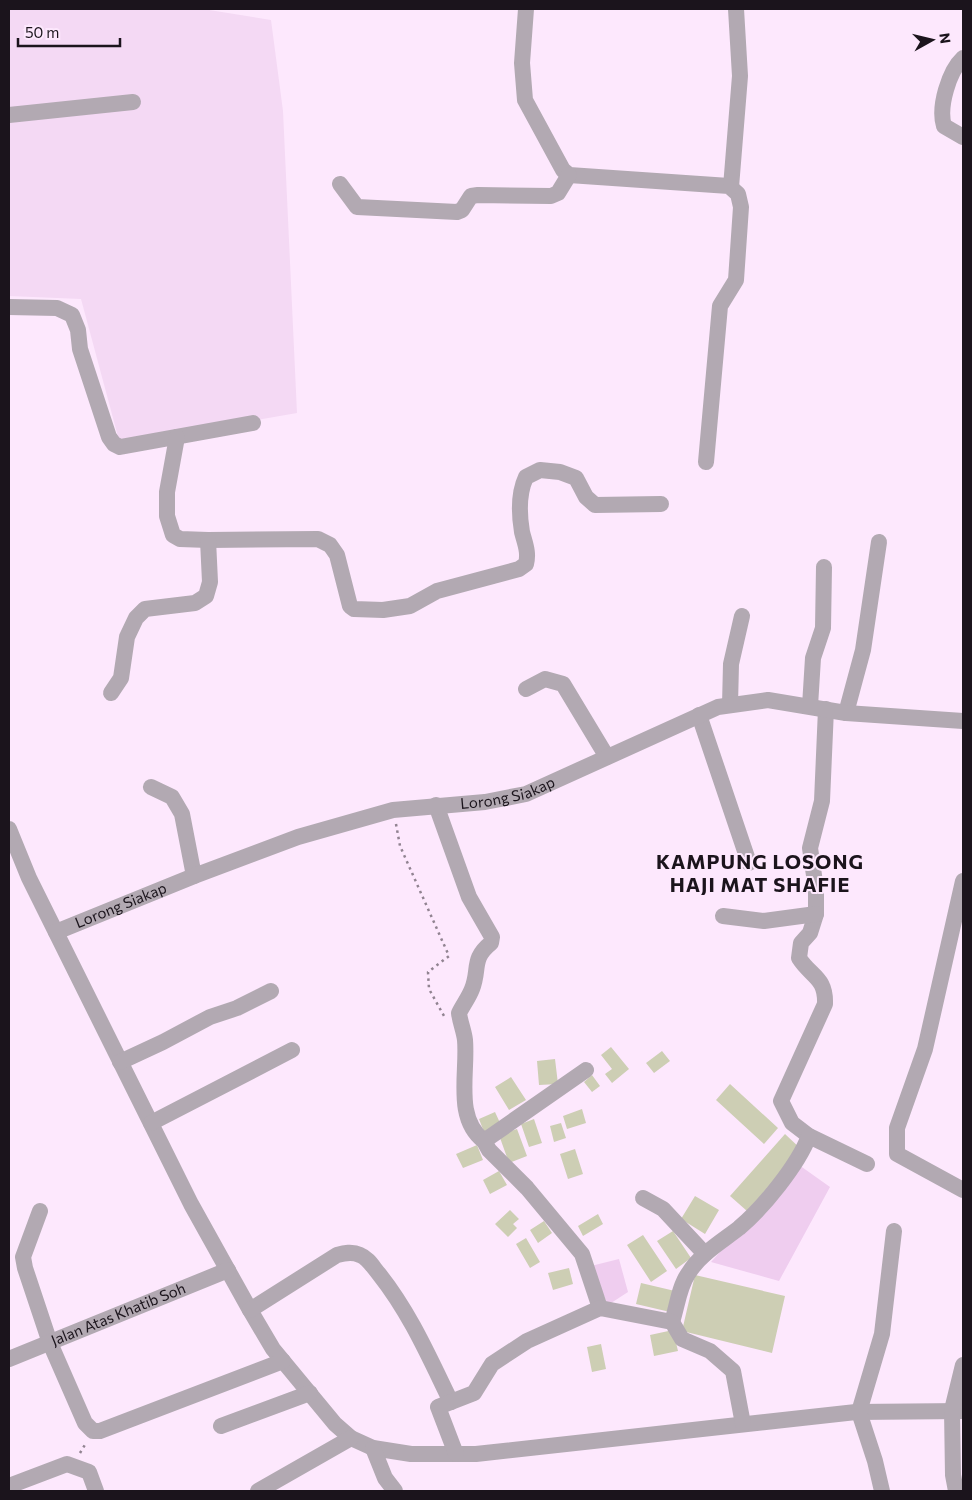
<svg xmlns="http://www.w3.org/2000/svg" width="972" height="1500" font-family="Commissioner,sans-serif">
<rect width="100%" height="100%" fill="#fde8fd"/>
<path fill="#f4d9f4" d="M9,9H203L271,20L283,111L297,413L120,444L81,299L9,296Z"/>
<path fill="#efcdef" d="M799,1165L830,1187L779,1281L711,1262Z
M619,1259L628,1292L608,1305L591,1266Z"/>
<path fill="#cdceb4" d="M611,1047L629,1069L612,1083L605,1074L612,1069L601,1055Z
M662,1051L670,1061L654,1073L646,1063Z
M555,1059L558,1084L539,1085L537,1061Z
M592,1075L600,1086L592,1092L584,1082Z
M511,1077L526,1100L509,1110L495,1087Z
M730,1084L778,1128L764,1144L716,1100Z
M582,1109L586,1123L567,1129L563,1116Z
M495,1112L501,1125L484,1132L479,1119Z
M534,1119L542,1143L529,1147L521,1124Z
M561,1123L566,1138L554,1142L550,1126Z
M517,1129L527,1156L509,1163L499,1135Z
M785,1134L802,1150L747,1211L730,1196Z
M477,1145L483,1160L463,1168L456,1154Z
M575,1149L583,1174L568,1179L560,1154Z
M499,1171L507,1185L490,1194L483,1180Z
M695,1196L719,1210L705,1234L681,1219Z
M510,1210L519,1219L513,1224L517,1228L508,1237L495,1224Z
M598,1214L603,1224L583,1236L578,1226Z
M544,1221L552,1233L538,1243L530,1230Z
M673,1231L691,1258L676,1269L657,1241Z
M643,1235L667,1271L651,1282L627,1245Z
M526,1238L540,1262L530,1268L516,1244Z
M569,1268L573,1284L553,1290L548,1273Z
M695,1275L785,1296L772,1353L682,1331Z
M641,1283L675,1291L670,1312L636,1304Z
M673,1330L678,1351L654,1356L650,1335Z
M601,1344L606,1369L592,1372L587,1347Z"/>
<g fill="none" stroke-linecap="round" stroke-linejoin="round">
<path stroke="#918391" stroke-width="2.5" stroke-dasharray="2.5 4" stroke-linecap="butt" d="M396,824L400,846L449,956L428,972L429,989L444,1016
M80,1453L86,1443"/>
<g stroke="#b2a9b2" stroke-width="16">
<path d="M526,9L522,63L525,100L563,170L569,175L729,186L738,194L741,207L736,280L720,306L706,462"/>
<path d="M963,58C949,71 938,107 944,126L963,137"/>
<path d="M9,115L133,102"/>
<path d="M340,184L357,207L457,212L462,210L471,196L478,195L551,196L558,193L569,175"/>
<path d="M731,187L740,76L736,9"/>
<path d="M9,307L57,308L72,315L78,330L80,349L109,437L114,444L120,447L253,423"/>
<path d="M177,437L167,492V516L173,535L180,539L208,540L318,539L330,545L337,555L350,606L354,609L383,610L410,606L437,591L519,569L526,564C529,552 525,544 522,532C519,514 518,494 526,477L540,470L560,472L576,478L586,497L595,505L661,504"/>
<path d="M526,689L545,679L563,684L607,757"/>
<path d="M111,693L121,678L127,637L136,618L145,609L195,603L206,596L210,582L208,540"/>
<path d="M730,705L731,664L742,616"/>
<path d="M810,706L813,658L823,628L824,567"/>
<path d="M826,709L822,801L810,848L816,889V914L810,933L801,943L799,958C811,977 826,977 825,1004L781,1101L792,1123L809,1136L867,1164"/>
<path d="M846,713L863,650L879,542"/>
<path d="M699,715L749,863"/>
<path d="M151,787L172,797L182,814L194,876"/>
<path d="M436,805L469,897L492,937L491,943C471,959 480,969 472,989C469,997 463,1005 459,1013C460,1022 464,1031 465,1040C468,1073 454,1118 484,1141"/>
<path d="M9,829L29,878L191,1204L250,1310L273,1349L335,1424L351,1438L373,1448L411,1454H476L856,1412L963,1411"/>
<path d="M963,881L925,1049L897,1128V1154L963,1190"/>
<path d="M723,916L764,921L816,914"/>
<path id="s1" d="M56,932L194,876L298,837L393,810L485,802L526,794L718,707L768,700L846,713L963,721"/>
<path d="M120,1062L163,1042L210,1017L237,1008L271,991"/>
<path d="M586,1070L484,1141L489,1150L527,1188L582,1254L600,1308"/>
<path d="M151,1123L292,1050"/>
<path d="M643,1198L663,1209L705,1254"/>
<path d="M40,1211L23,1257L25,1268L50,1343L85,1423L93,1431H100L283,1361"/>
<path d="M250,1310L337,1255C344,1253 352,1251 360,1255C368,1258 373,1267 379,1274C410,1313 429,1357 451,1402"/>
<path d="M672,1322C677,1307 679,1287 688,1274C700,1254 721,1242 739,1228C763,1208 798,1165 809,1136"/>
<path id="s2" d="M9,1359L228,1270"/>
<path d="M221,1426L310,1393"/>
<path d="M373,1448L385,1478L395,1491"/>
<path d="M456,1454L438,1407L474,1393L492,1364L527,1341L600,1308L672,1322L682,1339L710,1351L733,1371L743,1424"/>
<path d="M9,1486L67,1464L89,1472L96,1491"/>
<path d="M258,1491L351,1438"/>
<path d="M882,1491L875,1461L859,1412L882,1334L894,1231"/>
<path d="M956,1491L953,1475L952,1410L963,1365"/>
</g>
</g>
<g text-anchor="middle" stroke-width="4" stroke-linejoin="round" paint-order="stroke">
<g font-size="15" fill="#1b141c" stroke="#fde8fd">
<text dy="5" stroke="none"><textPath href="#s1" startOffset="475">Lorong Siakap</textPath></text>
<text dy="5" stroke="none"><textPath href="#s1" startOffset="70">Lorong Siakap</textPath></text>
<text dy="5" stroke="none"><textPath href="#s2" startOffset="118">Jalan Atas Khatib Soh</textPath></text>
</g>
<g font-size="20" font-weight="bold" letter-spacing="1" fill="#1b141c" stroke="#fde8fd">
<text x="760" y="869">KAMPUNG LOSONG<tspan x="760" dy="23">HAJI MAT SHAFIE</tspan></text>
</g>
</g>
<rect width="972" height="1500" fill="none" stroke="#1b141c" stroke-width="20"/>
<g transform="translate(932 40) rotate(82)" stroke="#fde8fd" stroke-width="4" paint-order="stroke">
<path d="M0-4L9 19L0 12L-9 19Z" fill="#1b141c"/>
<text y="-8" font-size="14" font-weight="bold" text-anchor="middle" fill="#1b141c">N</text>
</g>
<path d="M18 38v8h102v-8" fill="none" stroke="#1b141c" stroke-width="2.5"/>
<text x="25" y="38" font-size="15" fill="#1b141c" stroke="#fde8fd" stroke-width="4" paint-order="stroke">50 m</text>
</svg>
